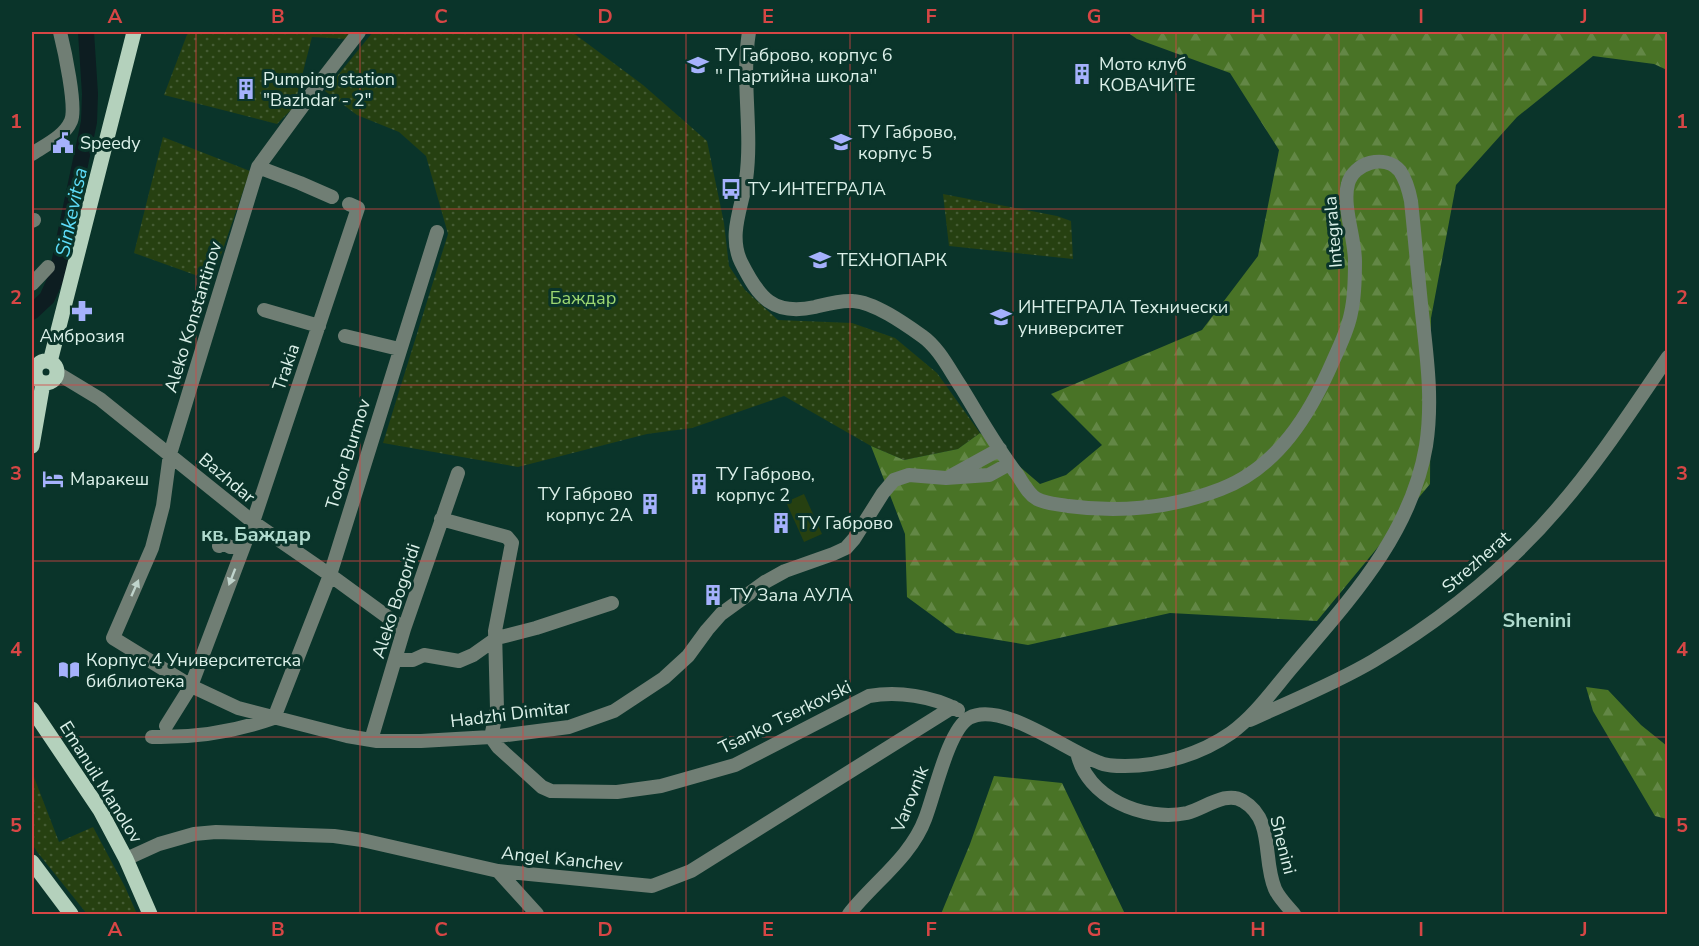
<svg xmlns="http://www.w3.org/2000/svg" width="1699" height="946" font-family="'Nunito Sans',sans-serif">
<defs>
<pattern id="grass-dots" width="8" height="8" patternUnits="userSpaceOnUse" patternTransform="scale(1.5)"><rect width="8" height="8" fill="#264011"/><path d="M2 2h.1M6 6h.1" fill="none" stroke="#455c34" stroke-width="1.8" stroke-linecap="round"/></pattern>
<pattern id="forest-firs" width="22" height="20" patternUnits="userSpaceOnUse" patternTransform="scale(1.5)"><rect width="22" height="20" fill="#497326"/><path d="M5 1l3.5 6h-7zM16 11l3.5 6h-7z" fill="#638746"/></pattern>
</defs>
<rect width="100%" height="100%" fill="#0a342a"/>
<path fill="url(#grass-dots)" d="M188,32H351L347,39L312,37L294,107L277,124L164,95Z
M373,32H572L643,85L707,141L724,223L729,266L745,290L778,320L852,323L895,338L937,373L980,433L958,449L904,460L871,446L784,396L692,428L647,434L518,467L383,443L448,234L426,156L399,132L357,115L325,91Z
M163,137L250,171L212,281L134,253Z
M943,194L1057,216L1071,221L1073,259L949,246Z
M32,772L59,842L93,827L125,887L137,914H87L38,853L32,844Z"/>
<path fill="url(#forest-firs)" d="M1127,32H1667V70L1654,64L1593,56L1517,117L1456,185L1431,318L1430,484L1317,621L1170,613L1028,645L956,633L907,597L905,534L871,446L904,460L958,449L980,433L1040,484L1066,475L1102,445L1051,394L1202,330L1258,256L1279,150L1230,73L1137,39Z
M1586,687L1608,690L1641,725L1667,746V819L1655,816L1593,711Z
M994,776L1062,783L1125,914H941L970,844Z"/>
<path fill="#264011" d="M804,494L822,534L804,542L786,502Z"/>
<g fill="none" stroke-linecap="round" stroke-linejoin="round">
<path stroke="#0d1d21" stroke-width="16" d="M32,312L47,298L56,278L89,122L90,94L86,32"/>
<path stroke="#707e74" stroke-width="14" d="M359,32L318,85L258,167L170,454L163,506L152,548L113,638L191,686L238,708L347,736L377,741H421L491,737L569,727L614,711L664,678L688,656L707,630L721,614L765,582L785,571L833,554L846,548L854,539L883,493L894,480L909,475L946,478L989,475L1009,464
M749,32C741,81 753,130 746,180C742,207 728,235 741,262C759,298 773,316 815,307C827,304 841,300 853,301C874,302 905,324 922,336C939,348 949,369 961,387C979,416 996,447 1017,474C1023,483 1028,494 1037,499C1047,504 1058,504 1068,506C1120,513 1172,508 1221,489C1278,467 1310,414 1333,361C1340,345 1348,330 1351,313C1355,296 1355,278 1355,261C1355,238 1342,205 1348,184C1353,163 1385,153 1400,171C1406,180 1409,191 1411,201C1415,239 1418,276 1422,313C1427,358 1433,401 1426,446C1411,534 1351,598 1295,664C1275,687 1256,715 1231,733C1201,754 1161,766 1125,766C1116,766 1106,766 1098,762C1067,751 1001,700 969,718C948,730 934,797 925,819C911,857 873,883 849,914
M32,154C45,145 64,137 71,121C77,107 64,48 60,32
M258,167L300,183L332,197
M32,221L34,220
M32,284L48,267
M264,310L319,326
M345,336L399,349
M32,371H35
M57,373L100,399L253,522L330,575L404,629
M951,476L1000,449
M441,519L507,537L512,543L495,631L497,709L491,737L498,747L542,787L551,791L617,792L661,786L735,765L869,696C898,691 932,696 958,710
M219,546L221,542L230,547H243
M396,660H413L424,655L459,661L473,655L497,638L536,628L612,603
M1250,720C1291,701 1334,684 1373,661C1441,620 1506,569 1558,508C1599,461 1633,408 1668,357
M166,726L191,686L253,522L358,208L349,204
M152,737C194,738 234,732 274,718L330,575L437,232
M371,740L404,629L458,473
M1077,752C1086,798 1144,822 1187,813C1204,809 1226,790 1243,801C1275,820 1262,859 1275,889C1279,898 1288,907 1294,914
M126,859L159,844L194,834L216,832L334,836L362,840L498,871L652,886L691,871L953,707
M498,871L537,914"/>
<path stroke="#b4d1bc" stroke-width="15" d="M35 372a11 11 0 1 1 22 0a11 11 0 1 1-22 0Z
M50,362L134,32
M32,446L43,383
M32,709L100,810L126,859L150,914
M32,862L71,914"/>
</g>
<defs><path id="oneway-solid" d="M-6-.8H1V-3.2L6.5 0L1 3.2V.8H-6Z" transform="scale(1.5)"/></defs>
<g fill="#c0d4cc">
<use href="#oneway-solid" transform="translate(232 577) rotate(111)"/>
<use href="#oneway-solid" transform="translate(135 588) rotate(-66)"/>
</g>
<path fill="none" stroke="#d74645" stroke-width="1.5" stroke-opacity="0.55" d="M196,32V914M360,32V914M523,32V914M686,32V914M850,32V914M1013,32V914M1176,32V914M1339,32V914M1503,32V914M32,209H1668M32,385H1668M32,561H1668M32,737H1668"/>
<defs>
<symbol id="university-bare" viewBox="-9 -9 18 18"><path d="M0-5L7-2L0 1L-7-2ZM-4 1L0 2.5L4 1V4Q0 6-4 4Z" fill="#a5b1fc" stroke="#0a342a" stroke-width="2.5" paint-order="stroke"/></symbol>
<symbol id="building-bare" viewBox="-9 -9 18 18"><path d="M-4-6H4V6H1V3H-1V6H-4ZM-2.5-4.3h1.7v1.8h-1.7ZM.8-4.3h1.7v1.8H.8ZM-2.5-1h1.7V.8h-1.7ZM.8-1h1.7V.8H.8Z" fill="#a5b1fc" stroke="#0a342a" stroke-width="2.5" paint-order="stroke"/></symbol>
<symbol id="civic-bare" viewBox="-9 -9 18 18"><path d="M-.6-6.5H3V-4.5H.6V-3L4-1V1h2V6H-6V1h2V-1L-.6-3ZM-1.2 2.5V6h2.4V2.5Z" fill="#a5b1fc" stroke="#0a342a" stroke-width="2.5" paint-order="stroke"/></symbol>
<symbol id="bus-bare" viewBox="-9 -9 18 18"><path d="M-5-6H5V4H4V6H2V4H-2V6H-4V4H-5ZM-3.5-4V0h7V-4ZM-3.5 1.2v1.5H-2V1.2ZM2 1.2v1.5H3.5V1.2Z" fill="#a5b1fc" stroke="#0a342a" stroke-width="2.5" paint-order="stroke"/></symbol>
<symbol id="pharmacy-bare" viewBox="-9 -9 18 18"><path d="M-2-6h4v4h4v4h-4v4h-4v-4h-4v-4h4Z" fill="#a5b1fc" stroke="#0a342a" stroke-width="2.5" paint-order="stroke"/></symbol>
<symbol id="hotel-bare" viewBox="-9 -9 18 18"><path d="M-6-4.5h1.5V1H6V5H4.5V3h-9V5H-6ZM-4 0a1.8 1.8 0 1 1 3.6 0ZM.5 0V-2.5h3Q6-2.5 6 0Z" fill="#a5b1fc" stroke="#0a342a" stroke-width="2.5" paint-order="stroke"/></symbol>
<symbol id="library-bare" viewBox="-9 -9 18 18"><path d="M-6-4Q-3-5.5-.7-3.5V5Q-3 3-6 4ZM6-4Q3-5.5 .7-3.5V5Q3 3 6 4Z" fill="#a5b1fc" stroke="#0a342a" stroke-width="2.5" paint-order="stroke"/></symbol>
</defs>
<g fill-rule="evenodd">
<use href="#university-bare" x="683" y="50" width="30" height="30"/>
<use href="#building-bare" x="1067" y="59" width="30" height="30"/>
<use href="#building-bare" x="231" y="74" width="30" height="30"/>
<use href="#university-bare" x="826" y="127" width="30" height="30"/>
<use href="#civic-bare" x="48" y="128" width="30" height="30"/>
<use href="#bus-bare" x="716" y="174" width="30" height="30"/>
<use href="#university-bare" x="805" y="245" width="30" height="30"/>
<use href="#pharmacy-bare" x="67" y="296" width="30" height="30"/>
<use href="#university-bare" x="986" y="302" width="30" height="30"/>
<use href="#hotel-bare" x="38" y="464" width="30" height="30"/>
<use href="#building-bare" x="684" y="469" width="30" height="30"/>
<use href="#building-bare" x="635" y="489" width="30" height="30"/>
<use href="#building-bare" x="766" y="508" width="30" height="30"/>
<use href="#building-bare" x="698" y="580" width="30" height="30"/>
<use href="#library-bare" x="54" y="655" width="30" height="30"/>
</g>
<g text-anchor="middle" stroke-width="6" stroke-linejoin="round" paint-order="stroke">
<g font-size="18" fill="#dbf0e9" stroke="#0a342a" text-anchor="start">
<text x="715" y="61">ТУ Габрово, корпус 6<tspan x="715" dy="21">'' Партийна школа''</tspan></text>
<text x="1099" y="70">Мото клуб<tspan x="1099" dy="21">КОВАЧИТЕ</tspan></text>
<text x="263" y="85">Pumping station<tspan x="263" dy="21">"Bazhdar - 2"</tspan></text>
<text x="858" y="138">ТУ Габрово,<tspan x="858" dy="21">корпус 5</tspan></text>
<text x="80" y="149">Speedy</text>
<text x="748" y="195">ТУ-ИНТЕГРАЛА</text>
<text x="837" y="266">ТЕХНОПАРК</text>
<text x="1018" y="313">ИНТЕГРАЛА Технически<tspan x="1018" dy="21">университет</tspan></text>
<text x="82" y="342" text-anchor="middle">Амброзия</text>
<text x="716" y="480">ТУ Габрово,<tspan x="716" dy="21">корпус 2</tspan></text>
<text x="70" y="485">Маракеш</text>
<text x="633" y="500" text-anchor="end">ТУ Габрово<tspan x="633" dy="21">корпус 2А</tspan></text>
<text x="798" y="529">ТУ Габрово</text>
<text x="730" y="601">ТУ Зала АУЛА</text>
<text x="86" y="666">Корпус 4 Университетска<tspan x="86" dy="21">библиотека</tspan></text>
</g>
<g font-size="18" fill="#dbf0e9" stroke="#0a342a">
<text transform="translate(1333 232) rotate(-95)" y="6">Integrala</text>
<text transform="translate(193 317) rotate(-73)" y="6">Aleko Konstantinov</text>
<text transform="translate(286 367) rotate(-71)" y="6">Trakia</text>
<text transform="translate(348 454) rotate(-73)" y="6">Todor Burmov</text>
<text transform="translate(227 478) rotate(40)" y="6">Bazhdar</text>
<text transform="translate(1476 562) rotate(-41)" y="6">Strezherat</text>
<text transform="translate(396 601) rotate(-72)" y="6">Aleko Bogoridi</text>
<text transform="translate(510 714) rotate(-7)" y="6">Hadzhi Dimitar</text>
<text transform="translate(785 717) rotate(-26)" y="6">Tsanko Tserkovski</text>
<text transform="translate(101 782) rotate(58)" y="6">Emanuil Manolov</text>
<text transform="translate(910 799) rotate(-68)" y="6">Varovnik</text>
<text transform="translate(1283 845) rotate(76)" y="6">Shenini</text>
<text transform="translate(562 859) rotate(6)" y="6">Angel Kanchev</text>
</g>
<g font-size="18" fill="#9dd771" stroke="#0a342a">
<text x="583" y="304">Баждар</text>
</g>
<g font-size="20" font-style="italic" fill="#5eddf9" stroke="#0a342a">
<text transform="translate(71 212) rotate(-78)" y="7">Sinkevitsa</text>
</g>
<g font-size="20" font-weight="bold" fill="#afdacd" stroke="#0a342a">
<text x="256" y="541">кв. Баждар</text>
<text x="1537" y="627">Shenini</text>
</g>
</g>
<rect width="1699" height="946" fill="none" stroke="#0a342a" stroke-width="66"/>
<rect x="33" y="33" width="1633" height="880" fill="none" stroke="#d74645" stroke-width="2"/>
<g font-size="20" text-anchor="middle" font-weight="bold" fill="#d74645">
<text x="115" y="23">A</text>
<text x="278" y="23">B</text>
<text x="441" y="23">C</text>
<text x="605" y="23">D</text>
<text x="768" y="23">E</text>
<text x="931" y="23">F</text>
<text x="1094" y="23">G</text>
<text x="1258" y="23">H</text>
<text x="1421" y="23">I</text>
<text x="1584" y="23">J</text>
<text x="16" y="128">1</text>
<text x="1682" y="128">1</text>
<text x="16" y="304">2</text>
<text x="1682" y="304">2</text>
<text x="16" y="480">3</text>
<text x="1682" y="480">3</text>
<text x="16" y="656">4</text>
<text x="1682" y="656">4</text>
<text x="16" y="832">5</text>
<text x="1682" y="832">5</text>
<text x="115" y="936">A</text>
<text x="278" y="936">B</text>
<text x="441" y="936">C</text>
<text x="605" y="936">D</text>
<text x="768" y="936">E</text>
<text x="931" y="936">F</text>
<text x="1094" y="936">G</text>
<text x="1258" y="936">H</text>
<text x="1421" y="936">I</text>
<text x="1584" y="936">J</text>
</g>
</svg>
